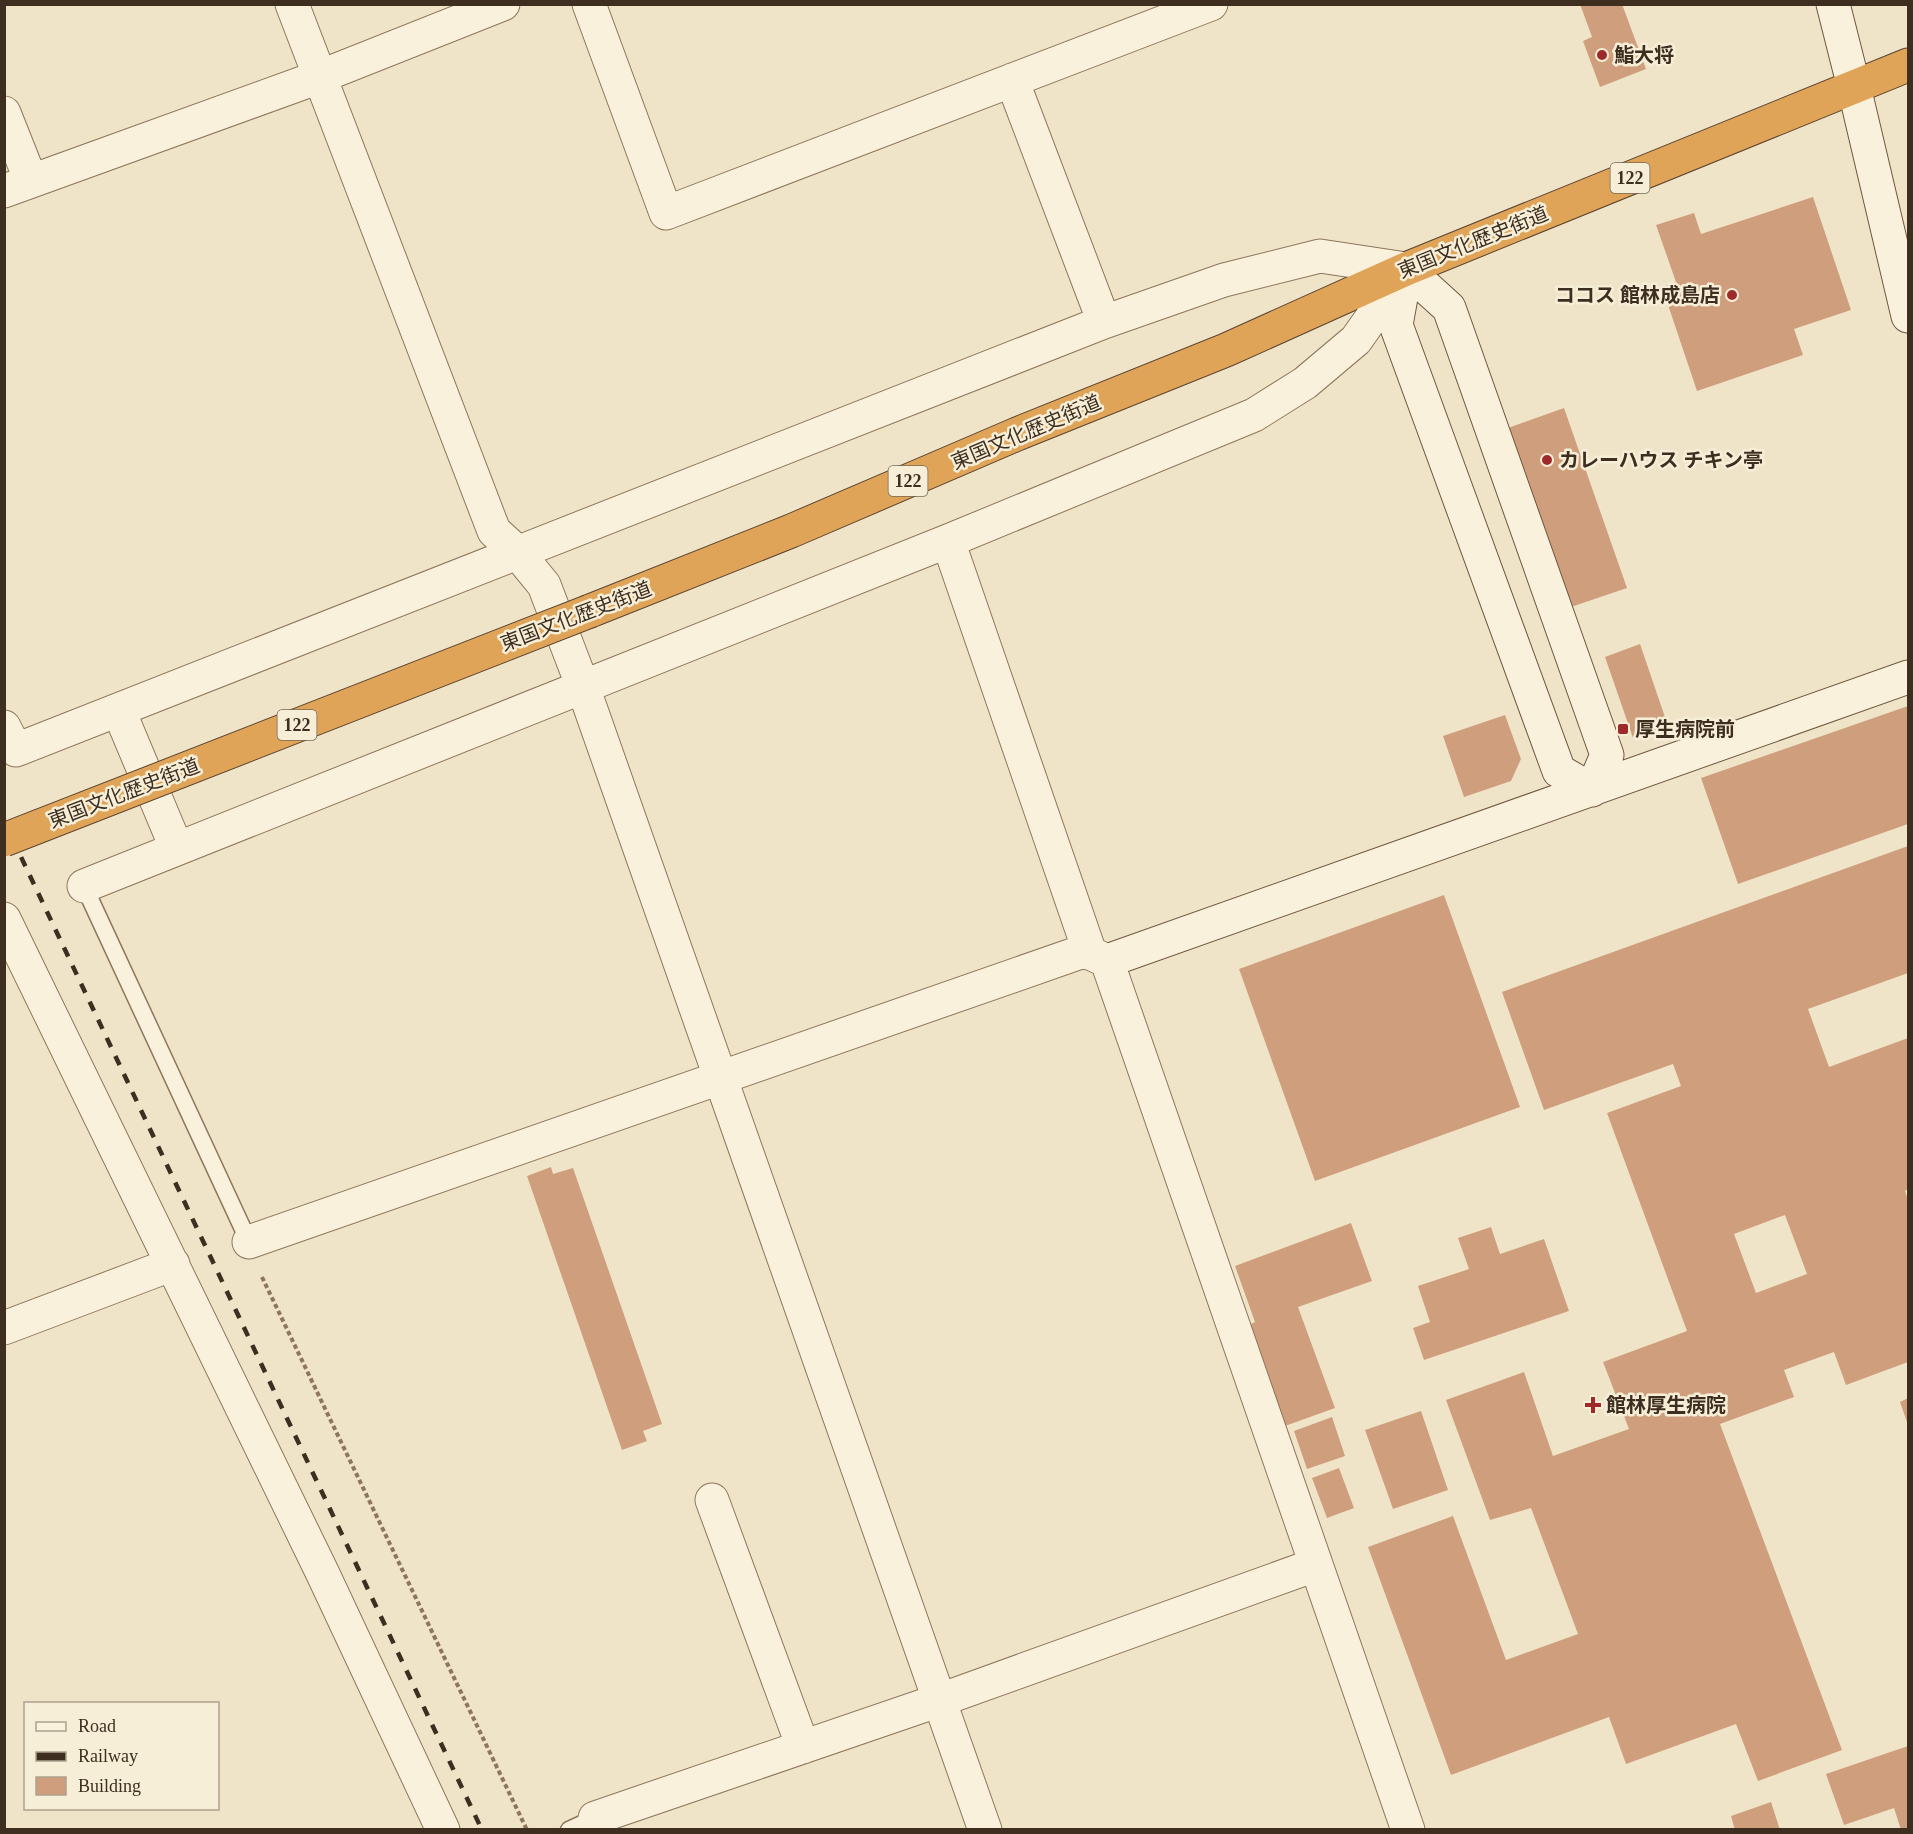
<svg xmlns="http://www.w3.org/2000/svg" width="1913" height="1834" font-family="'Times New Roman','Noto Sans JP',serif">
<rect width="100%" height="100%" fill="#f0e4c8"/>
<path fill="#cf9f7d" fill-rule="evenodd" d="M1580,4H1622L1646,69L1600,87L1583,41L1592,37Z
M1813,197L1851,310L1794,329L1803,355L1697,391L1662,287L1676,282L1656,225L1694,213L1701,234Z
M1564,408L1627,588L1571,607L1508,428Z
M1640,644L1668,726L1633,738L1605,657Z
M1908,706V824L1738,884L1701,778Z
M1505,715L1521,759L1511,781L1464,797L1443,736Z
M1908,846V973L1808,1009L1829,1067L1908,1038V1189L1905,1191L1908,1200V1362L1846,1385L1834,1352L1784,1370L1794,1397L1720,1424L1842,1750L1758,1781L1736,1724L1626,1764L1609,1717L1451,1775L1368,1547L1453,1516L1506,1660L1578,1634L1531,1508L1490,1520L1446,1400L1524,1372L1553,1456L1629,1429L1603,1362L1687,1331L1607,1113L1681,1086L1673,1064L1544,1110L1502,992ZM1785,1215L1807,1274L1756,1293L1734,1234Z
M1444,895L1520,1107L1315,1181L1239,969Z
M551,1167L553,1174L573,1168L662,1424L643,1431L647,1441L622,1450L527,1176Z
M1351,1223L1372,1281L1298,1307L1335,1408L1285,1426L1249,1325L1255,1322L1235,1266Z
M1491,1227L1500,1254L1544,1239L1569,1311L1424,1360L1413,1328L1430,1322L1418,1286L1469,1269L1458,1238Z
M1908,1398V1425L1900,1402Z
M1421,1411L1448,1490L1393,1509L1365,1430Z
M1332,1417L1345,1456L1307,1469L1294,1431Z
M1339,1468L1354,1508L1327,1518L1312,1478Z
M1908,1746V1830H1901L1894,1808L1844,1825L1826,1774Z
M1771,1802L1780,1830H1735L1731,1816Z"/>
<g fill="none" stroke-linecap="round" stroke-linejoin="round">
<defs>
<path id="lane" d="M84,886L249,1242
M569,1830L595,1818"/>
<path id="street" d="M292,4L494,531L517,552L544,585L583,687L985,1830
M589,4L666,213L1211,4
M1012,80L1104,322
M4,113L31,181
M4,191L319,77L503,4
M948,541L1090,953
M119,711L176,847
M4,727L16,750L1104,322L1224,280L1320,256L1406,269L1356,340L1305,383L1254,415L948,541L84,886
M4,919L322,1572L443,1830
M249,1242L1081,952L1090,953L1107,961L1408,1830
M4,1328L173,1264
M712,1500L803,1747
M595,1818L940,1700L1315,1565"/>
<path id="secondary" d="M1833,4L1854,87L1908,316
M1406,269L1449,308L1607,755L1592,790
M1406,269L1396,325L1559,771L1592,790
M1107,961L1908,677"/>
<path id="highway" d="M590,611L791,531L1017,434L1226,350L1406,269L1908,65"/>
</defs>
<use href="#lane" stroke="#8d765c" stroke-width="19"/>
<use href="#street" stroke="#8d765c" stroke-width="35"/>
<use href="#secondary" stroke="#6f573f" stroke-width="35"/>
<use href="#highway" stroke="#5b4430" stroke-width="35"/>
<path stroke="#8d765c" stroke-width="4" stroke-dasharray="4.5 3" stroke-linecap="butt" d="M262,1277L527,1830"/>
<use href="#lane" stroke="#faf1dc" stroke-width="16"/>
<use href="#street" stroke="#faf1dc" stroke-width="33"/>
<use href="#secondary" stroke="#faf1dc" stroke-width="33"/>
<use href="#highway" stroke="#e0a458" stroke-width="33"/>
<path stroke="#3d2e20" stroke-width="4.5" stroke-dasharray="10 10" stroke-linecap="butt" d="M4,821L482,1830"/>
<defs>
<path id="highway-bridge" d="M4,840L590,611"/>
</defs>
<use href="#highway-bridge" stroke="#5b4430" stroke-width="35" stroke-linecap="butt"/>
<use href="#highway-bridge" stroke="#e0a458" stroke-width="33"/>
</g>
<g fill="#9e2a2b" stroke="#f7eed8" stroke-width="2">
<circle cx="1602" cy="55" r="6"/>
<circle cx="1732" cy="295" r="6"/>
<circle cx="1547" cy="460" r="6"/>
<rect x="1617" y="723" width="12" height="12" rx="3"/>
<path d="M1590 1396h6v6h6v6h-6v6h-6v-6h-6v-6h6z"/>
</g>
<g text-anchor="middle" stroke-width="5" stroke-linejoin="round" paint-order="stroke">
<g fill="#f7eed8" stroke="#756857" stroke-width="1.5">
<rect x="1610.5" y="163" width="39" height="30" rx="4.5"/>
<rect x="888.5" y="466" width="39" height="30" rx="4.5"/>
<rect x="277.5" y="710" width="39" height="30" rx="4.5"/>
</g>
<g font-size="18" font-weight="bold" fill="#3d2e20">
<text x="1630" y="184">122</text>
<text x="908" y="487">122</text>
<text x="297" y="731">122</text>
</g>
<g font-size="20" font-weight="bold" fill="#3d2e20" stroke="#f7eed8" text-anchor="start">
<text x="1614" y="62">鮨大将</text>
<text x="1720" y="302" text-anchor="end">ココス 館林成島店</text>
<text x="1559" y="467">カレーハウス チキン亭</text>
<text x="1635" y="736">厚生病院前</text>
<text x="1606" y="1412">館林厚生病院</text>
</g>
<g font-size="20" fill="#3d2e20" stroke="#f7eed8">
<text transform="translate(1473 242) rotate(-22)" y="7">東国文化歴史街道</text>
<text transform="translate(1026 432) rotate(-23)" y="7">東国文化歴史街道</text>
<text transform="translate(576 616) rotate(-21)" y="7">東国文化歴史街道</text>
<text transform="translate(124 793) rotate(-21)" y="7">東国文化歴史街道</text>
</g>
</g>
<rect width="1913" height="1834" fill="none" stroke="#3d2e20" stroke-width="12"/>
<rect x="24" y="1702" width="195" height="108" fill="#f7eed8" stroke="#ada18e" stroke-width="1.5"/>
<rect x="36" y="1722" width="30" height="9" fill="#faf1dc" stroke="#ada18e" stroke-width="1.5"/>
<text x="78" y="1732" font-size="18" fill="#3d2e20">Road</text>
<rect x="36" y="1752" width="30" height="9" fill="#3d2e20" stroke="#ada18e" stroke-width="1.5"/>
<text x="78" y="1762" font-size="18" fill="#3d2e20">Railway</text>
<rect x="36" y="1777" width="30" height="18" fill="#cf9f7d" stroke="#ada18e" stroke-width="1.5"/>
<text x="78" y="1792" font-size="18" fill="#3d2e20">Building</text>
</svg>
